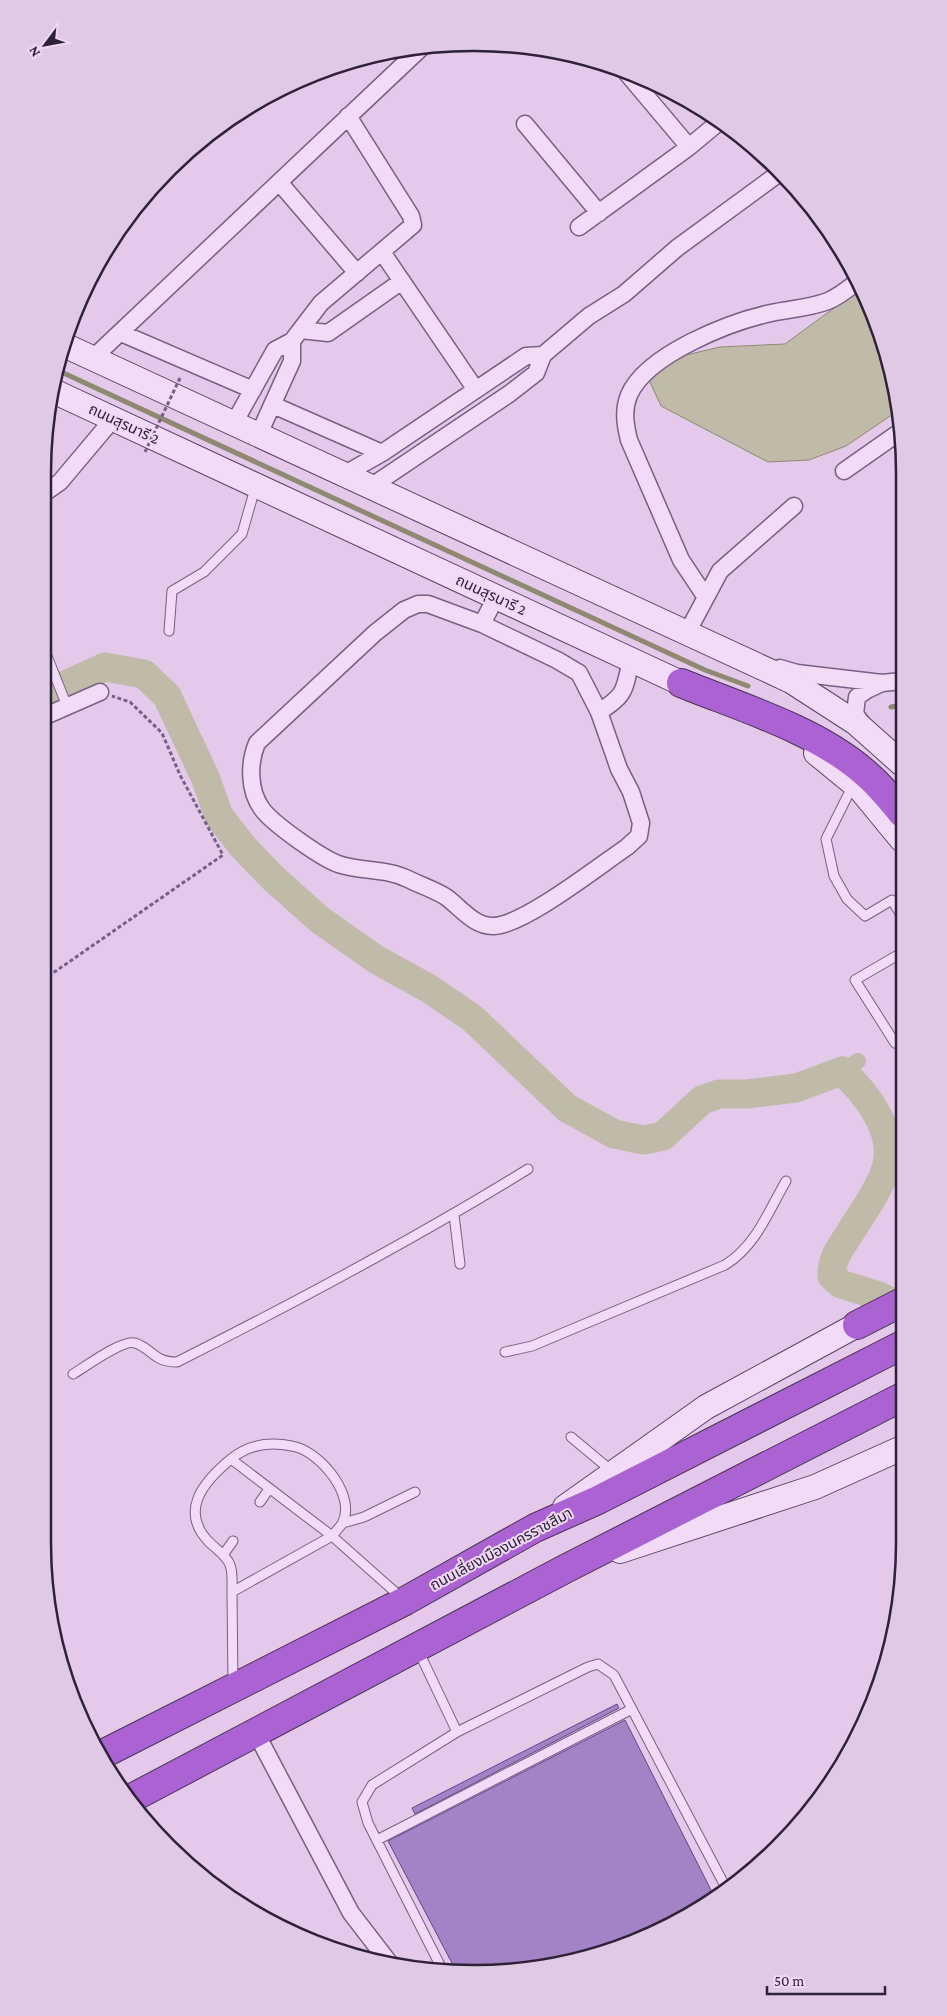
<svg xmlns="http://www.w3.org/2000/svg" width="947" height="2016" font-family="'Crimson Pro','Noto Sans Thai',serif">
<rect width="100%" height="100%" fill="#e4c9eb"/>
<path fill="#c0bba9" stroke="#8e8970" d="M860,289L872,308L899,410L846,446L809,460L768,462L661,406L649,380L669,359L720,347L785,344Z"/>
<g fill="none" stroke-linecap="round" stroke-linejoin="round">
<path stroke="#8e8970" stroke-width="5" d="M57,370L705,670L748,686
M891,707L902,705"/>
<path stroke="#c0bba9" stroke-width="16" d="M842,1071L858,1061"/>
<path stroke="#c0bba9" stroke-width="29" d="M43,695L105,667L144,674L167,696L205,777L219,816L243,847L273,878L320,920L377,960L428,988L472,1018L567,1108L614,1134L644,1140L663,1136L702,1100L719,1094H747L796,1088L842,1071C865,1092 895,1130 887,1164C882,1186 863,1212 851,1231C842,1246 831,1258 832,1276L841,1284L879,1296L904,1308"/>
</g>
<path fill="#a482c6" stroke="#644783" d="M617,1704L619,1708L415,1814L412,1808Z
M625,1720L714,1896L689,1916L612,1951L530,1970L454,1967L388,1841Z"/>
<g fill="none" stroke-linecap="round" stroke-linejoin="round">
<defs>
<path id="lane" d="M169,631L172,591L204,572L242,534L256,485
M43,646L67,706
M853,785L826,839L834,876L847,899L865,916L892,900L902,917
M903,952L855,980L895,1043L903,1039
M454,1215L460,1264
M505,1352L532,1346L725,1265C756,1246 768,1212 786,1181
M73,1374C85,1367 123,1339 135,1343C153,1349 153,1362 177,1362C296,1302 415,1239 528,1169
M571,1437L613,1472
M231,1459C249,1444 272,1441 296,1447C322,1454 357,1497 342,1524C339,1528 335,1532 332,1536L231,1459C203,1482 179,1511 209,1542C216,1549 227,1556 230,1565C233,1572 232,1584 232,1592
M260,1502L269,1489
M343,1523L364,1517L415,1492
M223,1555L233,1541
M418,1650L457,1732
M233,1685L232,1592L332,1536L403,1599
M377,1840L632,1709
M441,1967L368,1823L362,1802L372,1785L457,1732L588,1667L598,1664L614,1675L725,1886"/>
<path id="street" d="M625,71L689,147
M525,124L599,213
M279,182L357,273
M579,227L689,147L719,122
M382,252L476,390
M301,330L328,333L402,281
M121,333L253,390
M93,358L421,48
M273,405L382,453
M234,423L275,350L292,341L321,303L413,225L411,216L348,116
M259,434L292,361V341
M844,471L901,431
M345,474L382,453L526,356L543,355
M372,486L509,394L536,373L543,355L589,316L624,294L677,248L778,174
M43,494L60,482L113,419
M705,596L681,560L629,440C625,424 623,410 629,395C647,354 730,322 771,313C790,309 810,308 828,301C838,297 848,289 857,282
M482,624L557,660L579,673L599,712L619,769L631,792L641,823L639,836L627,847C599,866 524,925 494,926C474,927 460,907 446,897C435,890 420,885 408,879C386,868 361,872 338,864C320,857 273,824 262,809C248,790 249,762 257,743L375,633L404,610L418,604H428L482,624L496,597
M688,631L720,571L794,506
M780,668L797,673L882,683L867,690L857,697L855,714L864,726
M882,683L902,681
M599,712C626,695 624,691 631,660
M43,717L100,692
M255,1731L351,1913L391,1965"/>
<path id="secondary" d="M64,345L791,681L856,723L902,764
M51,390L698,691
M816,753L860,789L902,840
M565,1507L706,1407L857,1325
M620,1551L815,1487L904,1447"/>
<path id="highway" d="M681,683C740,707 814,729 863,771C878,783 890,798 902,813
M857,1325L904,1301
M99,1756L405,1601L535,1528L598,1500L904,1344
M130,1799L565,1569L904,1396"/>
</defs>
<use href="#lane" stroke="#775f86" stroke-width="11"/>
<use href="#street" stroke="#775f86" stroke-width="19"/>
<use href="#secondary" stroke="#584268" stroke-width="26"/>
<use href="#highway" stroke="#453354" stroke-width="30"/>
<path stroke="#775f86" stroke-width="3" stroke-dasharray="4 2.5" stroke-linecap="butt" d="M43,980L223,855L180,775L162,733L130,702L112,696"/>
<use href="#lane" stroke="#f1dbf6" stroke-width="9"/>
<use href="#street" stroke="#f1dbf6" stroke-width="16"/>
<use href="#secondary" stroke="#f1dbf6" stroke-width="24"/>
<use href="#highway" stroke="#ab62d2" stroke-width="28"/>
<path stroke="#775f86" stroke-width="3" stroke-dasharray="4 2.5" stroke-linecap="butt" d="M145,452L180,378"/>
</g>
<g text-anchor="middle" stroke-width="4" stroke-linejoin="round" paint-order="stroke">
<g font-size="15" fill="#2e2138" stroke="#eed8f3">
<text transform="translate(124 424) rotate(25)" y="5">ถนนสุรนารี 2</text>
<text transform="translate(491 595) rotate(25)" y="5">ถนนสุรนารี 2</text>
<text transform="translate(501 1549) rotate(-28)" y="5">ถนนเลี่ยงเมืองนครราชสีมา</text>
</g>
</g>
<path d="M0 0H947V2016H0ZM473 51H474A422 422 0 0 1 896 473V1543A422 422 0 0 1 474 1965H473A422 422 0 0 1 51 1543V473A422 422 0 0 1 473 51Z" fill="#dfc9e4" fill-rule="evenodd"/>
<path fill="none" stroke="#2e2138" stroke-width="2.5" d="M473 51H474A422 422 0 0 1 896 473V1543A422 422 0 0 1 474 1965H473A422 422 0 0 1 51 1543V473A422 422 0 0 1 473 51Z"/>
<g transform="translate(45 45) rotate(238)" stroke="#eed8f3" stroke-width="4" paint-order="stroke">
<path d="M0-4L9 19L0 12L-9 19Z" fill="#2e2138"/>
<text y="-8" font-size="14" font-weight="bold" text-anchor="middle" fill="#2e2138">N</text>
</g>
<path d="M767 1986v8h118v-8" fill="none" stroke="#2e2138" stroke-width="2.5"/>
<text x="774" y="1986" font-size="15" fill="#2e2138" stroke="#eed8f3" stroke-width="4" paint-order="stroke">50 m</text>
</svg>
